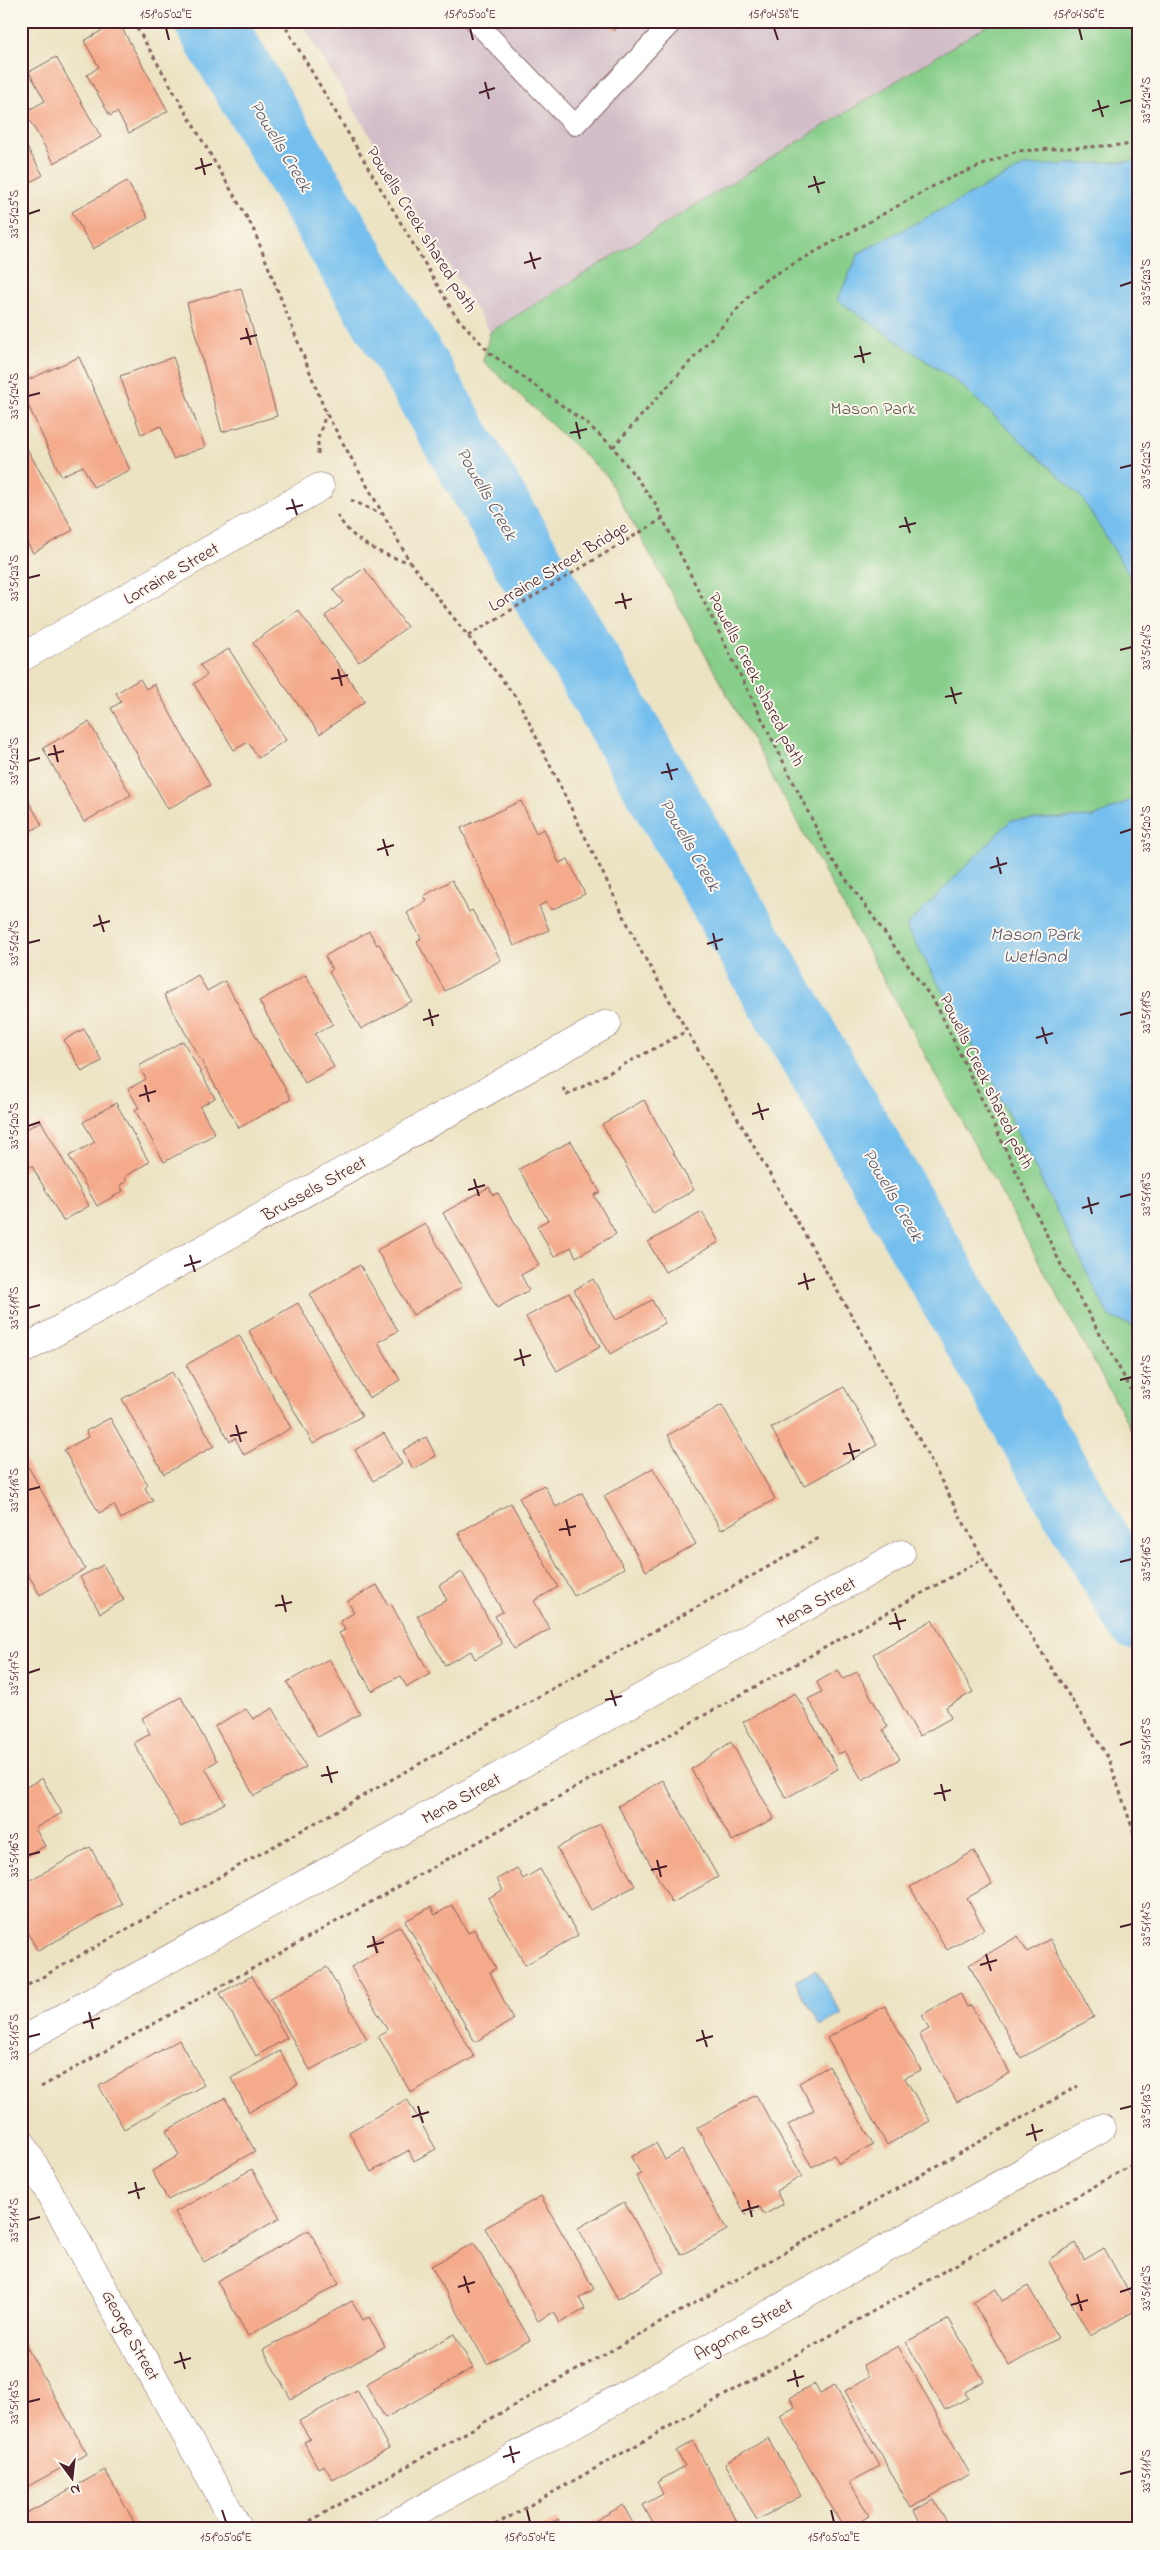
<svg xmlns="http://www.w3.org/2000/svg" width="1160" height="2550" font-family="'Indie Flower',sans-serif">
<rect width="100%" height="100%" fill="#fbf7ec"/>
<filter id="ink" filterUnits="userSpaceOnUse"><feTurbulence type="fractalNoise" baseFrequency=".02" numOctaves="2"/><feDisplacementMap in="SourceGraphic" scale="10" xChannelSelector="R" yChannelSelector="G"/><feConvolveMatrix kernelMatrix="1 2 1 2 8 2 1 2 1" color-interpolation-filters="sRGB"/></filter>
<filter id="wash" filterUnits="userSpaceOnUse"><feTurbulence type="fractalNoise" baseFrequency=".0096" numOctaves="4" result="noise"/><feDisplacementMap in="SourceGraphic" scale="20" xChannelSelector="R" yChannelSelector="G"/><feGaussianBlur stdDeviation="1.12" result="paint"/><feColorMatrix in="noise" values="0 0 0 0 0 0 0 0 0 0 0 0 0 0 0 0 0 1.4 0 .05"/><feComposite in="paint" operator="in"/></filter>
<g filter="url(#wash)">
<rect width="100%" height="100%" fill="#ece3c3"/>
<path fill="#d2bdc8" d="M300,21H994L490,332Z"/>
<path fill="#87ce8a" stroke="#68765a" d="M994,21H1139V1444L607,476L483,361L490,332Z"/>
<path fill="#75bfee" stroke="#606f8c" d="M1139,161V591L1082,498L960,384L837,300L859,253L1024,166Z
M1139,796V1327L1109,1317L979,1055L906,927L1011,820L1094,817Z
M816,1970L842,2014L821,2026L795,1981Z"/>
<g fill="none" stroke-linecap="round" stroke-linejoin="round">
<path stroke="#75bfee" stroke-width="69" d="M209,21L434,400L1139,1617"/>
</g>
<g id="blocks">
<path fill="#f4aa8b" d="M118,21L168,111L129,133L117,112L110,116L87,75L99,67L84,41Z
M604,21H624L614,31Z
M56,57L101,137L54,163L25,112L45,101L29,72Z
M21,137L43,175L21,187Z
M127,181L148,218L93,249L72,212Z
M241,288L277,416L222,432L187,303Z
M79,357L130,470L93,487L83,466L61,476L21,390V383Z
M173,357L205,447L173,459L161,426L141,434L120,376Z
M21,438L73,530L33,553L21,532Z
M364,568L407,627L359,662L325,616L343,602L333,590Z
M298,610L365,701L320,734L253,643Z
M229,649L286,740L258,758L248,742L234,750L194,684L207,675L200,665Z
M140,679L146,689L154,684L210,785L168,809L111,708L121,702L116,693Z
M89,722L131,795L84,822L43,748Z
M21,788L42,825L21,836Z
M521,801L536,833L544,829L559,863L568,859L585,894L551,910L547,902L539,906L549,930L514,946L461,828Z
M452,880L469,912L472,910L501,960L445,991L417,942L421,938L407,913L427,901L424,896Z
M369,931L377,945L379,944L412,1001L361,1029L329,972L332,970L325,956Z
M198,975L207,991L225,981L291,1099L239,1128L164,995Z
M306,975L333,1024L315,1034L334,1067L305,1083L259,1001Z
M84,1029L102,1061L82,1072L64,1040Z
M183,1041L215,1098L200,1107L215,1134L164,1162L135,1110L139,1108L128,1089L146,1079L139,1066Z
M644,1100L694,1190L653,1213L602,1124Z
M116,1103L149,1162L125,1177L127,1181L120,1185L123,1191L97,1206L69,1156L95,1142L83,1122Z
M41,1121L89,1206L63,1221L32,1166L21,1172V1132Z
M571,1141L600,1192L594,1195L616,1234L576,1257L571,1247L554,1257L537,1226L548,1220L519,1169Z
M489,1187L493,1195L498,1193L539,1265L521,1275L529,1290L497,1308L443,1213Z
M702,1212L719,1242L665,1272L648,1242Z
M425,1223L462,1287L413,1315L377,1250Z
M360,1265L398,1331L378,1342L400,1380L369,1398L310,1294Z
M593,1279L616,1320L652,1300L665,1323L610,1354L574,1290Z
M569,1293L600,1347L557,1371L526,1317Z
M298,1303L362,1416L313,1444L249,1331Z
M239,1335L291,1428L244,1455L235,1438L230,1442L186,1365Z
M172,1372L214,1446L164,1474L122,1399Z
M844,1387L877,1445L804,1486L771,1428Z
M722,1405L775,1499L721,1530L668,1435Z
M110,1418L148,1485L145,1488L153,1501L121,1519L114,1505L99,1513L64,1450L88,1437L86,1431Z
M384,1433L402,1464L373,1481L355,1450Z
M426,1437L436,1456L413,1469L403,1450Z
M24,1459L85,1569L40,1595L21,1562V1460Z
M653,1468L696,1544L646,1571L604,1496Z
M544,1485L556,1507L582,1493L624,1568L574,1596L519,1498Z
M511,1503L558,1587L534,1601L550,1629L514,1649L495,1616L503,1612L458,1533Z
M103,1565L124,1600L100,1613L80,1577Z
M462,1572L502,1644L475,1659L471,1651L445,1665L417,1616L447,1600L439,1585Z
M377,1585L388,1605L391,1604L430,1674L407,1687L400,1676L372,1691L339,1633L345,1630L340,1621L354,1613L348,1601Z
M932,1620L973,1692L946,1707L951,1718L919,1736L873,1654Z
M329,1659L360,1714L318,1737L287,1682Z
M838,1670L843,1679L857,1672L888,1727L883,1730L900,1759L862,1780L845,1751L839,1754L808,1699L822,1692L817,1682Z
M795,1693L838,1769L786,1798L743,1722Z
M181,1697L217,1761L205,1768L225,1803L181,1827L134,1743L150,1734L142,1718Z
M273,1708L306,1767L254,1796L215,1726L246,1709L253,1719Z
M731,1742L774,1818L732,1841L691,1769Z
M42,1778L62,1813L35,1828L45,1846L21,1859V1790Z
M663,1780L718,1877L672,1903L618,1806Z
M600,1824L635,1886L591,1910L557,1848Z
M90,1847L122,1904L38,1951L21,1922V1885Z
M974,1851L992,1884L967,1898L984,1929L947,1950L910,1887Z
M517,1868L523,1879L540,1869L578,1935L525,1965L488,1898L503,1890L497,1879Z
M452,1905L468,1933L474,1929L496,1968L490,1972L513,2020L475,2042L405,1921L431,1907L435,1915Z
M400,1926L474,2057L411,2093L378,2036L388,2031L351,1967L378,1952L372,1942Z
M1018,1936L1027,1952L1050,1939L1094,2017L1021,2058L969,1965Z
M327,1967L367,2039L310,2070L270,1999Z
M252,1976L287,2038L256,2056L220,1993Z
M960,1993L967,2007L971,2005L1010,2073L957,2102L919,2035L929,2029L922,2015Z
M885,2006L921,2070L905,2078L930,2121L887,2145L827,2038Z
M179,2040L204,2085L124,2129L99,2086Z
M280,2051L298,2084L249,2112L231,2078Z
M829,2066L873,2144L839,2163L834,2155L812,2167L788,2125L814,2110L799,2083Z
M756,2095L802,2176L776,2191L783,2204L764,2215L760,2207L746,2215L697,2128Z
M225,2098L255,2151L168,2200L152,2171L179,2155L166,2131Z
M407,2099L436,2149L414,2161L409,2150L371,2172L349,2132Z
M656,2143L665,2160L682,2150L727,2230L681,2255L636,2176L641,2174L631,2157Z
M252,2169L280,2218L204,2262L175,2212Z
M541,2196L594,2289L579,2298L585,2309L560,2323L554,2312L538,2321L485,2228Z
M624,2202L664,2272L618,2299L578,2228Z
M309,2230L339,2284L248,2336L217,2281Z
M474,2243L530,2340L487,2364L431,2266Z
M1076,2243L1084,2260L1104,2248L1138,2309L1090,2336L1048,2260Z
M1028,2286L1058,2338L1009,2366L973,2302L996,2289L1002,2301Z
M352,2301L363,2320L369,2317L385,2346L291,2399L263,2350Z
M949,2319L984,2381L965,2392L968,2398L945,2410L906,2342Z
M454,2334L473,2368L385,2418L366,2384Z
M21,2337L87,2454L21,2490Z
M898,2346L970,2474L911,2508L845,2391L869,2377L863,2365Z
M815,2384L820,2393L835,2385L880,2466L850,2482L869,2516L847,2529H844L780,2416L795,2407L790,2398Z
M357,2390L389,2448L333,2480L324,2465L318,2468L304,2442L310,2439L299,2421Z
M768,2438L801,2496L757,2520L725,2463Z
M693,2441L741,2529H656L643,2505L663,2494L657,2482L685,2466L676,2451Z
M105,2470L138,2529H21V2516Z
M934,2499L951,2529H924L914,2511Z
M623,2505L636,2529H581Z
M558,2519L563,2529H540Z"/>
</g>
</g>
<g filter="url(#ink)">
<use href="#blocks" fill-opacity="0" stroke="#836460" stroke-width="1"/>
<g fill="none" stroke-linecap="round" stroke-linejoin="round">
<defs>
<path id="service" d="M475,21L575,125L673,21"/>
<path id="minor" d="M21,658L320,487
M21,1351L607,1024
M21,2041L901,1554
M21,2142L239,2529
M386,2529L1101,2128"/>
</defs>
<use href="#service" stroke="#836460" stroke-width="22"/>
<use href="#minor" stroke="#836460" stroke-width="29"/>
<path stroke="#836460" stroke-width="3" stroke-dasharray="4 4" stroke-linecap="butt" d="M133,21L253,228L326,413L410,562L518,700L642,953L871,1349L983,1559L1109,1759L1139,1848
M282,21L455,315L490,353L586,423L613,447L655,503L831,858L937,1006L1063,1269L1139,1403
M613,447L762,282L795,263L941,182L1017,151L1139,144
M318,454V438L326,414
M351,500L381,514
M337,515C353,542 379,554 409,562
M468,636L662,519
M563,1088L567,1095L687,1031
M21,1989L819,1538
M41,2087L983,1559
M296,2529L1078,2086
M488,2529L1139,2161"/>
<use href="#service" stroke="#fff" stroke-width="20"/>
<use href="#minor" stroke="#fff" stroke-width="28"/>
</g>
</g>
<path fill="none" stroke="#4a1f2b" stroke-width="2" d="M166,28L169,40M470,28L473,40M774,28L778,40M1079,28L1082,40M485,82L489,99M479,93L495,88M1098,100L1103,117M1120,103L1132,100M1092,111L1109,106M201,158L205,175M195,169L212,164M814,176L819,193M808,187L825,182M28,214L40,210M530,252L535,269M524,263L541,258M1120,286L1132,282M246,328L251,345M240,339L257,335M860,346L864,363M854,357L871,353M28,396L40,393M576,422L580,439M570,433L587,429M1120,468L1132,465M292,499L297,515M286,509L303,505M905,517L910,533M899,527L916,523M28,578L40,575M622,593L626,609M615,603L632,599M1120,650L1132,647M338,669L342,686M331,679L348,675M951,687L956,704M945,697L962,693M54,745L58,762M48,755L64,751M28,761L40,758M667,763L672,780M661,773L678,769M1120,833L1132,829M383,839L388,856M377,850L394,845M997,857L1001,874M990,868L1007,863M99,915L104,932M93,926L110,921M713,933L717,950M28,943L40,940M707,944L723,939M429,1009L433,1026M1120,1015L1132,1012M423,1020L439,1015M1042,1027L1047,1044M1036,1038L1053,1033M145,1085L149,1102M139,1096L156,1091M758,1103L763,1120M752,1114L769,1109M28,1126L40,1122M474,1179L479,1196M468,1190L485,1185M1088,1197L1092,1214M1120,1197L1132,1194M1082,1208L1099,1203M190,1255L195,1272M184,1266L201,1261M804,1273L808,1290M798,1284L815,1279M28,1308L40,1305M520,1349L524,1366M514,1360L531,1355M1120,1380L1132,1377M236,1425L241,1442M230,1436L247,1432M849,1443L854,1460M843,1454L860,1450M28,1490L40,1487M566,1519L570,1536M559,1530L576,1526M1120,1562L1132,1559M282,1595L286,1612M275,1606L292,1602M895,1613L900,1630M889,1624L906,1620M28,1673L40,1669M611,1690L616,1706M605,1700L622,1696M1120,1745L1132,1741M327,1766L332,1783M321,1776L338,1772M941,1784L945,1801M934,1794L951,1790M28,1855L40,1852M657,1860L661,1877M651,1870L667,1866M1120,1927L1132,1924M373,1936L377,1953M367,1947L384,1942M986,1954L991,1971M980,1965L997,1960M89,2012L93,2029M83,2023L100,2018M702,2030L707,2047M28,2037L40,2034M696,2041L713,2036M418,2106L423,2123M1120,2109L1132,2106M412,2117L429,2112M1032,2124L1036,2141M1026,2135L1043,2130M135,2182L139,2199M128,2193L145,2188M748,2200L752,2217M742,2211L759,2206M28,2220L40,2217M464,2276L469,2293M458,2287L475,2282M1120,2292L1132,2288M1077,2294L1082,2311M1071,2305L1088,2300M180,2352L185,2369M174,2363L191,2358M794,2370L798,2387M787,2381L804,2376M28,2402L40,2399M510,2446L514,2463M503,2457L520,2452M1120,2474L1132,2471M222,2510L226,2522M527,2510L530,2522M831,2510L834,2522"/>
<g text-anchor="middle" stroke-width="4" stroke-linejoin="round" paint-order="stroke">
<g font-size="18" fill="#4a1f2b" stroke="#fbf7ec">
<text transform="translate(422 229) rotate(58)" y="6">Powells Creek shared path</text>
<text transform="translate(558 566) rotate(-31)" y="6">Lorraine Street Bridge</text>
<text transform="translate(171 573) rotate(-30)" y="6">Lorraine Street</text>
<text transform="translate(757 679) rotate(63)" y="6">Powells Creek shared path</text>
<text transform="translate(987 1081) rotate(64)" y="6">Powells Creek shared path</text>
<text transform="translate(314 1188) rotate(-29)" y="6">Brussels Street</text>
<text transform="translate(816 1602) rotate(-29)" y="6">Mena Street</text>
<text transform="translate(461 1798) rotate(-29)" y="6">Mena Street</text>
<text transform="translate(743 2329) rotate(-29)" y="6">Argonne Street</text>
<text transform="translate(131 2335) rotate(61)" y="6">George Street</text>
</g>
<g font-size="18" fill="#5c5448" stroke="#fbf7ec">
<text x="873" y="414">Mason Park</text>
</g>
<g font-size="19" font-style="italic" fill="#59576f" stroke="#fbf7ec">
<text transform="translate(282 145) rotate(59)" y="7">Powells Creek</text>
<text transform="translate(488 493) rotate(60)" y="7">Powells Creek</text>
<text transform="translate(691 844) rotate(60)" y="7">Powells Creek</text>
<text x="1035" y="940">Mason Park<tspan x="1035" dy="22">Wetland</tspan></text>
<text transform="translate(894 1194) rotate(60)" y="7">Powells Creek</text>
</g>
</g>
<rect width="1160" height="2550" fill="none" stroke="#fbf7ec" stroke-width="55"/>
<g transform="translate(72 2478) rotate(165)" stroke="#fbf7ec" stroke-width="4" paint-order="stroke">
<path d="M0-4L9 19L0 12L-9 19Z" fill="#4a1f2b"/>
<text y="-8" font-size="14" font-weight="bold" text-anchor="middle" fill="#4a1f2b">N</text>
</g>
<rect x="28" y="28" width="1104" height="2494" fill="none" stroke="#4a1f2b" stroke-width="2"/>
<g font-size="12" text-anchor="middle" fill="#4a1f2b">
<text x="166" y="18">151°05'02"E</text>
<text x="470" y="18">151°05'00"E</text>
<text x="774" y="18">151°04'58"E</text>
<text x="1079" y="18">151°04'56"E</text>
<text transform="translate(1146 100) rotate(-90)" y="4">33°51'24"S</text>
<text transform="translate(14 214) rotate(-90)" y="4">33°51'25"S</text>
<text transform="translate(1146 282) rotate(-90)" y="4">33°51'23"S</text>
<text transform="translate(14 396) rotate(-90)" y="4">33°51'24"S</text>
<text transform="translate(1146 465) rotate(-90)" y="4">33°51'22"S</text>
<text transform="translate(14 578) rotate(-90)" y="4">33°51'23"S</text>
<text transform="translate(1146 647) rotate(-90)" y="4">33°51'21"S</text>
<text transform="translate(14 761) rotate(-90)" y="4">33°51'22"S</text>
<text transform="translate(1146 829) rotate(-90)" y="4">33°51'20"S</text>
<text transform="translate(14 943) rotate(-90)" y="4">33°51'21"S</text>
<text transform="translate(1146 1012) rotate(-90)" y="4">33°51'19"S</text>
<text transform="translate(14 1126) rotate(-90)" y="4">33°51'20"S</text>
<text transform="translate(1146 1194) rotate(-90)" y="4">33°51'18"S</text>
<text transform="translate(14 1308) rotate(-90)" y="4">33°51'19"S</text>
<text transform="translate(1146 1377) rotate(-90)" y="4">33°51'17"S</text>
<text transform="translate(14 1490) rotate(-90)" y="4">33°51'18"S</text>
<text transform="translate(1146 1559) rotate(-90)" y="4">33°51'16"S</text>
<text transform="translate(14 1673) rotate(-90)" y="4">33°51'17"S</text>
<text transform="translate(1146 1741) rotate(-90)" y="4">33°51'15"S</text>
<text transform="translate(14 1855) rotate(-90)" y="4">33°51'16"S</text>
<text transform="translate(1146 1924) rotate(-90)" y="4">33°51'14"S</text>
<text transform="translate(14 2037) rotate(-90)" y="4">33°51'15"S</text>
<text transform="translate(1146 2106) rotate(-90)" y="4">33°51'13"S</text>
<text transform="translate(14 2220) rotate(-90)" y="4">33°51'14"S</text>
<text transform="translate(1146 2288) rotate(-90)" y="4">33°51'12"S</text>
<text transform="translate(14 2402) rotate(-90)" y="4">33°51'13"S</text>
<text transform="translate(1146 2471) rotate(-90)" y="4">33°51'11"S</text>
<text x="226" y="2541">151°05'06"E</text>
<text x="530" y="2541">151°05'04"E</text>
<text x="834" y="2541">151°05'02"E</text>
</g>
</svg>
